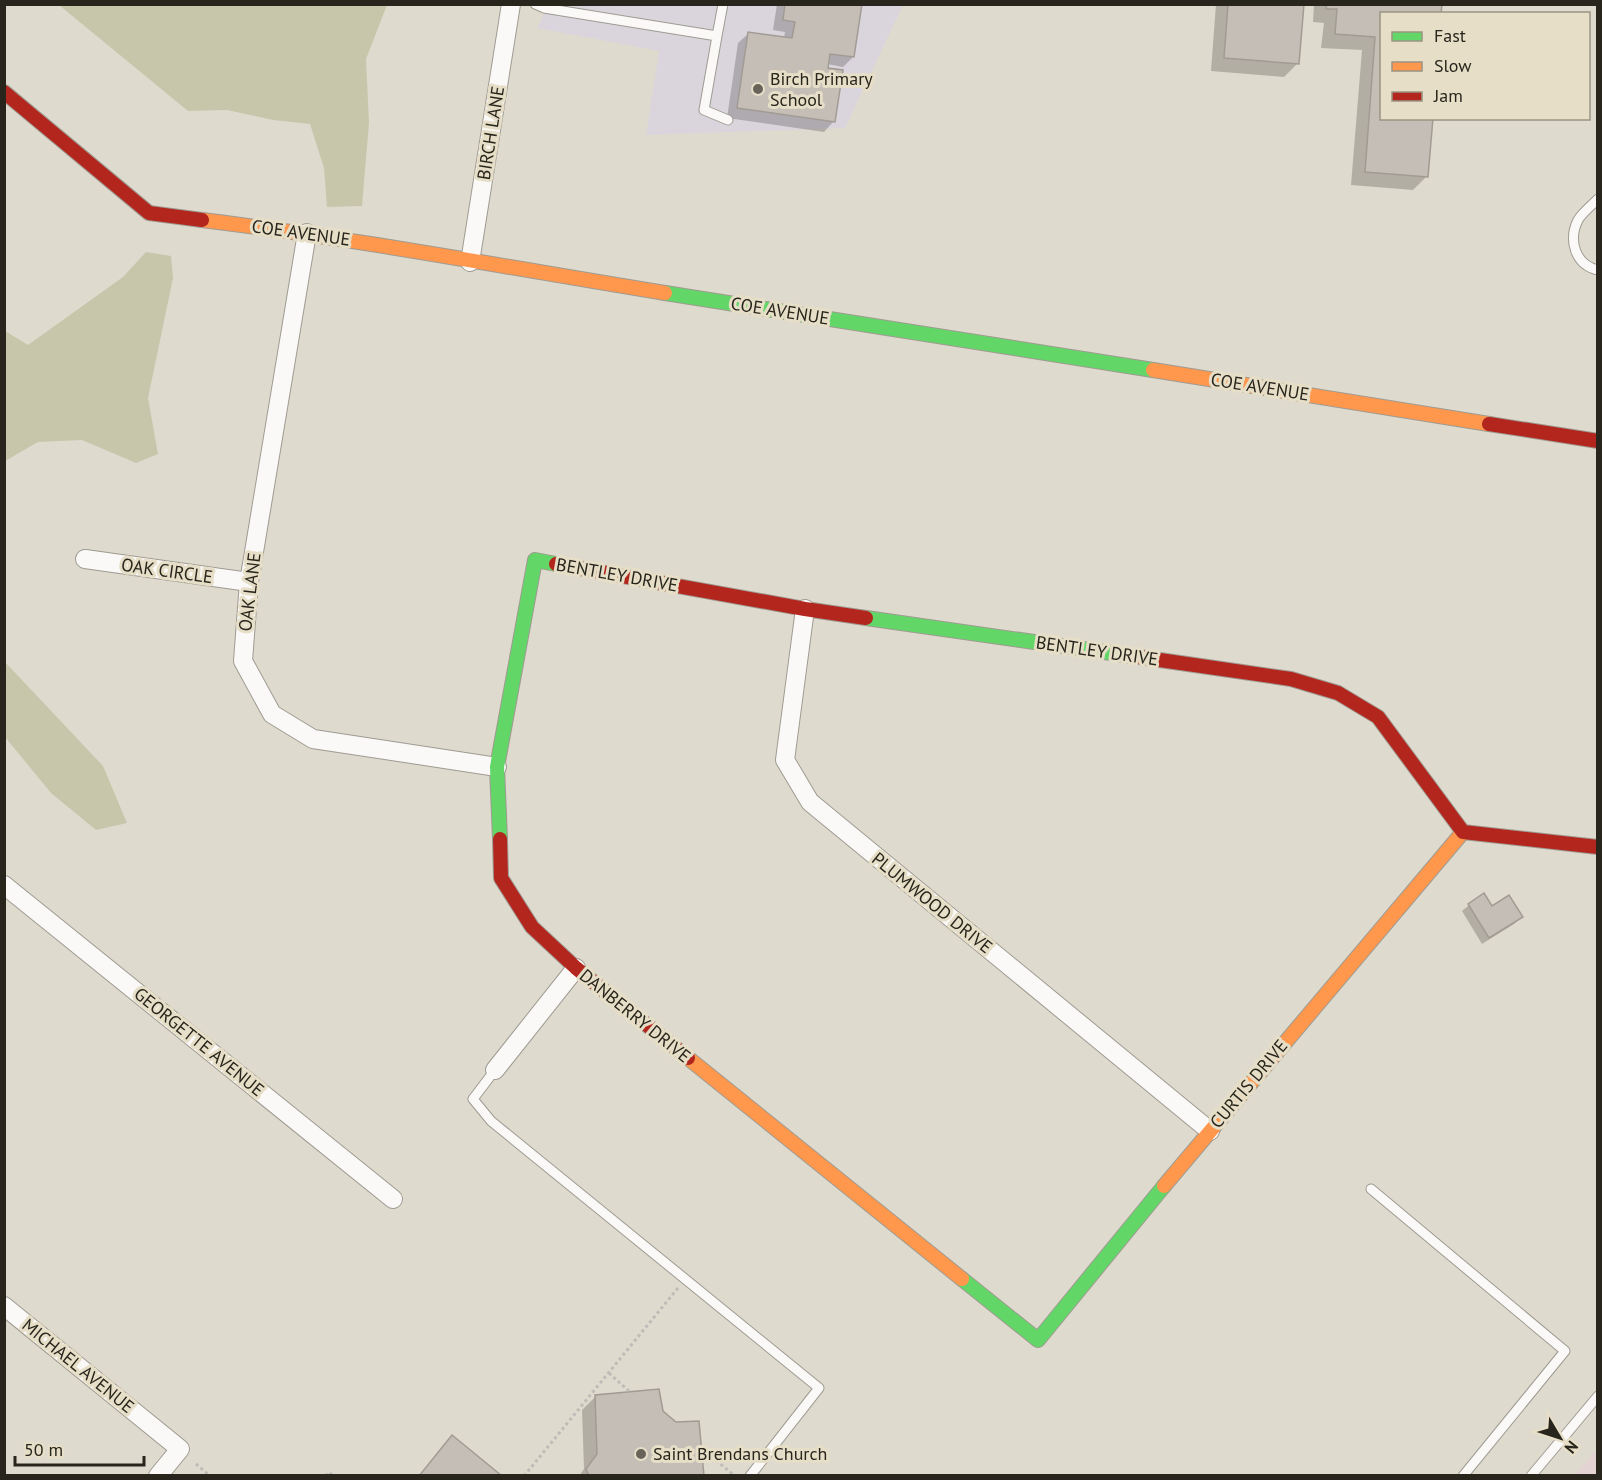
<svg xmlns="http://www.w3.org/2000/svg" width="1602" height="1480" font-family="'PT Sans',sans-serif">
<rect width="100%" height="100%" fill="#dfdace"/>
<path fill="#e3d3d2" d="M1597,1449V1475H1575Z"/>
<path fill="#dad5dc" d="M548,5H903L845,128L646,135L659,51L537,28Z"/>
<path fill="#c7c6ab" d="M107,4L387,5L366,59L369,123L362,206L327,207L324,168L310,124L273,120L227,110L188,111L59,5Z
M146,252L171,256L173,278L148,398L158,454L136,463L82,440L38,442L5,461V331L28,345L123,277Z
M4,661L103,766L127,823L96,830L51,793L5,737Z"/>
<path fill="#0003" d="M777,4H861L853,57L843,67L827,64L834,121L824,132L727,118L738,43L749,33L784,38L785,32L773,30Z
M1216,4H1303L1298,63L1284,77L1211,71Z
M1314,4H1440L1382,14V118L1427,176L1413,190L1351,185L1362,50L1321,48L1324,23L1313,22Z
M1469,905L1492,908L1521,917L1514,924L1482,944L1462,911Z
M596,1396L662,1412L702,1476H579L584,1469L582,1410Z"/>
<path fill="#c5beb6" stroke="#a19b93" stroke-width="1.5" d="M785,4H862L854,57L830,54L828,68L843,70L835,122L737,108L748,32L792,38L795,22L783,20Z
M1228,4H1304L1299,64L1224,58Z
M1327,4H1442L1441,14H1382V118H1433L1428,177L1365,172L1375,37L1335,34L1337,9H1326Z
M1484,893L1492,906L1509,895L1523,917L1489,938L1468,904Z
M659,1389L663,1411L676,1422L699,1421L704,1476H589L586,1469L597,1454L595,1395Z
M452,1435L502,1476H419Z"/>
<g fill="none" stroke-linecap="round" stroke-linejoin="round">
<defs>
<path id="lane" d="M535,4L544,8L717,36L704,110L728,120
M717,36L723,4
M1598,199C1592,205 1582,213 1578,220C1568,240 1575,265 1598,270
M495,1070L473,1099L491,1121L819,1388L750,1476
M1371,1189L1565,1351L1463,1476
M1531,1476L1598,1396"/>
<path id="street" d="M307,233L249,582L243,661L272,714L313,739L497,767
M470,262L511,4
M85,559L249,582
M805,609L785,760L810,802L1210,1131
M4,885L393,1199
M495,1070L576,968
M4,1306L180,1449L158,1476"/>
<path id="fast" d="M665,293L1153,370
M866,618L1139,657
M500,839L497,767L535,560L556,564
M962,1279L1038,1340L1164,1186"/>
<path id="slow" d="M202,220C357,239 511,268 665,293
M1153,370L1489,424
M688,1058L962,1279
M1164,1186L1463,832"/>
<path id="jam" d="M4,92L149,213L202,220
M1489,424L1598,441
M556,564L805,609L866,618
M1139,657L1291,679L1338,693L1378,717L1463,832L1598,847
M500,839L501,878L532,927L576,968L688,1058"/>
</defs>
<use href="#lane" stroke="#9f9b92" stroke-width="11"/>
<use href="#street" stroke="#9f9b92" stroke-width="20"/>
<use href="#fast" stroke="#9f9b92" stroke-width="16"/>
<use href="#slow" stroke="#9f9b92" stroke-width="16"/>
<use href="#jam" stroke="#9f9b92" stroke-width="16"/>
<path stroke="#bebcb7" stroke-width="3" stroke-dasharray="3 3" stroke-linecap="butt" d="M609,1373L630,1392
M702,1449L735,1476
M196,1464L210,1476
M326,1476L329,1472L333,1476
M524,1476L678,1288"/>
<use href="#lane" stroke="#faf9f8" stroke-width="9"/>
<use href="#street" stroke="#faf9f8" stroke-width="18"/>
<use href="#fast" stroke="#63d668" stroke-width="14"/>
<use href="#slow" stroke="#ff974d" stroke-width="14"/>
<use href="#jam" stroke="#b3261e" stroke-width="14"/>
</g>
<g fill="#68645a" stroke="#e6dec7" stroke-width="2">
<circle cx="758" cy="89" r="6"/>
<circle cx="641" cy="1454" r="6"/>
</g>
<g text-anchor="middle" stroke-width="6" stroke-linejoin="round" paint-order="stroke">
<g font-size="18" fill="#28251c" stroke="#e6dec7" text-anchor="start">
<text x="770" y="85">Birch Primary<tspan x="770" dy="21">School</tspan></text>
<text x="653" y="1460">Saint Brendans Church</text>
</g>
<g font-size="18" fill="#28251c" stroke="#e6dec7">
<text transform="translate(491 133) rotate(-81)" y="6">BIRCH LANE</text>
<text transform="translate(301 233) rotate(8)" y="6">COE AVENUE</text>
<text transform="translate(780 311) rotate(9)" y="6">COE AVENUE</text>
<text transform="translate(1260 387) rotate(9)" y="6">COE AVENUE</text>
<text transform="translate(167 571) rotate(8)" y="6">OAK CIRCLE</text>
<text transform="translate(617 575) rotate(10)" y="6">BENTLEY DRIVE</text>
<text transform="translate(250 592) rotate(-83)" y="6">OAK LANE</text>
<text transform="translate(1097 651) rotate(8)" y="6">BENTLEY DRIVE</text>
<text transform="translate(932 903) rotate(39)" y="6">PLUMWOOD DRIVE</text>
<text transform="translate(635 1016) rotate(39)" y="6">DANBERRY DRIVE</text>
<text transform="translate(199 1042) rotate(39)" y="6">GEORGETTE AVENUE</text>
<text transform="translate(1249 1084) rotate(-50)" y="6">CURTIS DRIVE</text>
<text transform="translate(78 1366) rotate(39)" y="6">MICHAEL AVENUE</text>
</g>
</g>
<rect width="1602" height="1480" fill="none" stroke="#28251c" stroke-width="12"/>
<rect x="1380" y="12" width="210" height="108" fill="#e6dec7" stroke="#9a9483" stroke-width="1.5"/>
<rect x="1392" y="32" width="30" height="9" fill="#63d668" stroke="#9a9483" stroke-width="1.5"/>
<text x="1434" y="42" font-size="18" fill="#28251c">Fast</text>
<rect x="1392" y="62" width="30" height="9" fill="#ff974d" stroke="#9a9483" stroke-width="1.5"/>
<text x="1434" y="72" font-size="18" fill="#28251c">Slow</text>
<rect x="1392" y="92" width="30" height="9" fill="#b3261e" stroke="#9a9483" stroke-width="1.5"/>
<text x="1434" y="102" font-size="18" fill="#28251c">Jam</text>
<g transform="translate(1560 1438) rotate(129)" stroke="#e6dec7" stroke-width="4.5" paint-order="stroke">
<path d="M0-4.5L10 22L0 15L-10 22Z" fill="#28251c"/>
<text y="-9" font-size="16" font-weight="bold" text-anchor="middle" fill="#28251c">N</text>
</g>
<path d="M15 1456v9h129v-9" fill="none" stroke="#28251c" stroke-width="3"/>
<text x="24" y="1456" font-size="18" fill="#28251c" stroke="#e6dec7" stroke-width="4.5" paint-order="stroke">50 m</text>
</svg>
